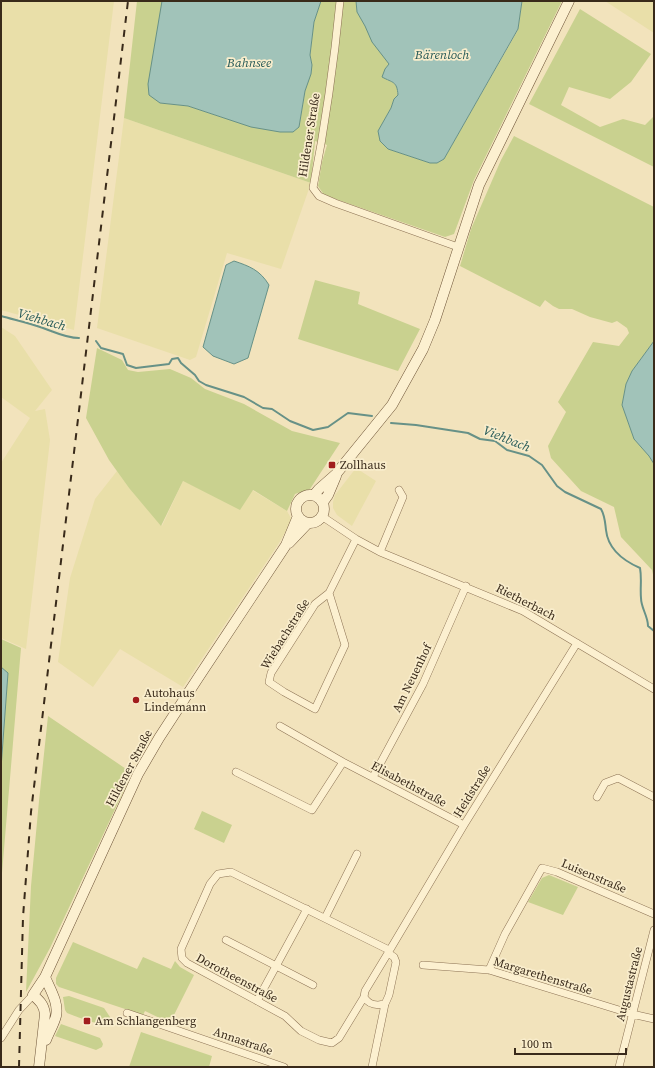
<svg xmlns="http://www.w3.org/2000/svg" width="655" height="1068" font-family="'Source Serif 4',serif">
<rect width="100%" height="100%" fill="#f2e3bc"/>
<path fill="#e9dfa9" d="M1,1H114L74,330L1,310Z
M605,1H654V33Z
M124,118L311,183L281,269L227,253L196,357L190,360L97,328Z
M1,327L15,336L52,390L35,411L45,409L50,440L26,649L1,638V463L30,418L1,397Z
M356,468L376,481L352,526L337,515L333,508V502L335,495Z
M117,471L129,488L162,526L183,481L240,509L252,490L287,511L292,520L279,543L183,687L120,649L93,687L58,662L70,578L95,499Z"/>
<path fill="#c9d18f" d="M137,1H162L161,16L160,103L188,106L224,118L299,127L305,91L312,65L310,55L314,22L321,1H356L357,12L389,64L385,69L387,80L392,81L397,87L398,95L394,99L391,108L383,122L380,141L388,149L430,163H437L444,159L518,30L522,1H562L474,180L454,234L445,237L324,195L318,186L322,162L327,145L315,141L311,183L124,118Z
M580,9L651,54L631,82L610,99L569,87L561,105L600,127L623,119L645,125L654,116V167L529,104Z
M514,136L654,207V341L632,371L626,384L622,405L634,439L649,456L654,464V579L652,570L621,537L614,507L581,491L551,458L548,446L566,412L558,402L593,342L619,346L629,333L627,328L617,321L612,323L590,317L572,309H559L553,306L545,300L540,307L460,266L471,229L501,160Z
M315,280L360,292L358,304L420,329L398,371L298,339Z
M97,348L122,360L128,370L138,372L170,369L191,378L205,389L244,404L292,431L340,443L310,489L295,494L287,511L253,490L240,510L183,481L161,526L129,488L109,460L86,418Z
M1,639L21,648L2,873H1V769L8,673L1,667Z
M48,716L132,773L50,948L26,992L31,886L39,801Z
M202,811L232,825L224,843L194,829Z
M549,875L578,887L563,915L528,902L542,878Z
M73,942L137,969L143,957L171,969L175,961L180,967L194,975L170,1023L145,1011L143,1015L59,987L56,984V978Z
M69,996L104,1008L114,1023C99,1027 81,1018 67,1013L65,1010L63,997Z
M61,1024L100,1038L103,1044L102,1047L96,1050L55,1036Z
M141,1032L212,1056L209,1067H129Z"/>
<path fill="#a1c3b9" stroke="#679187" d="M162,1H321L314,22L310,55L312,65L311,74L305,91L299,127L293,132H280L251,127L188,106L160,103L149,95L148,84Z
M356,1H522L518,29L444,159L437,163H430L388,149L380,141L378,131L391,108L394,99L398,95C397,81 393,83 382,77L385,69L389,64L372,42L365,26L357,12Z
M234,261C249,266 260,270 269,285L248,358L234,364L213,356L203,347L226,265Z
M654,341V464L649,456L634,439L622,405L626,384L632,371Z
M1,667L8,673L1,768Z"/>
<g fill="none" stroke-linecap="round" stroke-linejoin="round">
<path stroke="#679187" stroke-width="2" d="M1,316C15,320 29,323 43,328C55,332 65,338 79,338
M96,341L101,348L123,354L127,365L136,368L169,364L172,359L178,358L181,363L195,375L199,381L206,385L244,397L263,408L272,409L290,421L313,430L328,427L348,413L372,416
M391,423L416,425L468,433L480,439L495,441L507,450L529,456L542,465L557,486L565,492L601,509C605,516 605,522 606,530C608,549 624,561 640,568C642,579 640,587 641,598C641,608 648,616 648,626L654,631"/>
<defs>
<path id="street" d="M340,1C334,64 325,126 313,188L319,196L335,203L458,247
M323,517L356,539L380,552L523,611L654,689
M380,552L403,497L399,490
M329,593L345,645L315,709L284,692L269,682L271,673L315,604L329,593L356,539
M280,726L343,762L464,825
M236,772L312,810L343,762
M373,777L423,684L466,586
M597,797L605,783L618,778L654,797
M325,918L357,854
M226,940L313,985
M423,965L489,970L632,1014L654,1019
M489,970L505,934L542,868L557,872L654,914
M364,997L339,1038L332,1043L319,1040L301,1031L285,1016L187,963L182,958L181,949L210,884L218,874L231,872L389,950
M257,1001L307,909
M385,1004C376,1006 369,1005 364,997L365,991L388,953
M127,1013L284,1067
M1,1038L19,1010L33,995
M372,1067L385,1004L389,995L396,962L394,957L388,953L464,825L577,643
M619,1067L654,930"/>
<path id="secondary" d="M296 509a14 14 0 1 1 28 0a14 14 0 1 1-28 0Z
M314,495L319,489L336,474L392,405L423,349L435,320L479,185L569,1
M323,502L328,495L336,476
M289,543L308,523
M45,977C50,989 59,1003 56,1016C54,1024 49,1032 46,1040
M39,1067L45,1014C44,1005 40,1001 33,995L45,977L138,774L159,738L198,678L286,545L298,516"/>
</defs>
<use href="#street" stroke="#8c7254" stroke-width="8"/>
<use href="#secondary" stroke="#6d5337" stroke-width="11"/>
<use href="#street" stroke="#fcf0d0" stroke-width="7"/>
<use href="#secondary" stroke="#fcf0d0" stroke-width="10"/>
<path stroke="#392a1a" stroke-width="2" stroke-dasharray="7 7" stroke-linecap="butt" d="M19,1067L23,917L31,812L128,1"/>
</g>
<g fill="#a11d1d" stroke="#f9edcc" stroke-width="1.5">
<rect x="328" y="461" width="8" height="8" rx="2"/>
<circle cx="136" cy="700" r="4"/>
<rect x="83" y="1017" width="8" height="8" rx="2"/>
</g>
<g text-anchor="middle" stroke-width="3.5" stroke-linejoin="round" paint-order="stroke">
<g font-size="12" fill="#392a1a" stroke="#f9edcc">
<text transform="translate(309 135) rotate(-81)" y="4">Hildener Straße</text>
<text transform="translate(526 602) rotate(27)" y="4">Rietherbach</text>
<text transform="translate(285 634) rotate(-58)" y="4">Wiebachstraße</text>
<text transform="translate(412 678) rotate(-64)" y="4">Am Neuenhof</text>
<text transform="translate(129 768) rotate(-62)" y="4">Hildener Straße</text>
<text transform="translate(409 784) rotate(28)" y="4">Elisabethstraße</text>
<text transform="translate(472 791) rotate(-58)" y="4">Heidstraße</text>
<text transform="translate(594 876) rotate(23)" y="4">Luisenstraße</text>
<text transform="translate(543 976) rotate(17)" y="4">Margarethenstraße</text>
<text transform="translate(237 978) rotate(28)" y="4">Dorotheenstraße</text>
<text transform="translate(629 984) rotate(-76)" y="4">Augustastraße</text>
<text transform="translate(243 1041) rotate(19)" y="4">Annastraße</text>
</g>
<g font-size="12" fill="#392a1a" stroke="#f9edcc" text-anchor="start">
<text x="340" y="469">Zollhaus</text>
<text x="144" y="697">Autohaus<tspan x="144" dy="14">Lindemann</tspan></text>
<text x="95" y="1025">Am Schlangenberg</text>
</g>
<g font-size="13" font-style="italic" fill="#285b58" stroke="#f9edcc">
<text x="442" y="59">Bärenloch</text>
<text x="249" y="67">Bahnsee</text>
<text transform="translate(42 319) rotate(16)" y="5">Viehbach</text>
<text transform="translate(507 438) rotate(22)" y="5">Viehbach</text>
</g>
</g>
<rect width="655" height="1068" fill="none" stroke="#392a1a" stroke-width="4"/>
<path d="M515 1048v6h111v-6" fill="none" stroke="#392a1a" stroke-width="2"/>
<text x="521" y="1048" font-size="12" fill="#392a1a" stroke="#f9edcc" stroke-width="3" paint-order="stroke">100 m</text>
</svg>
